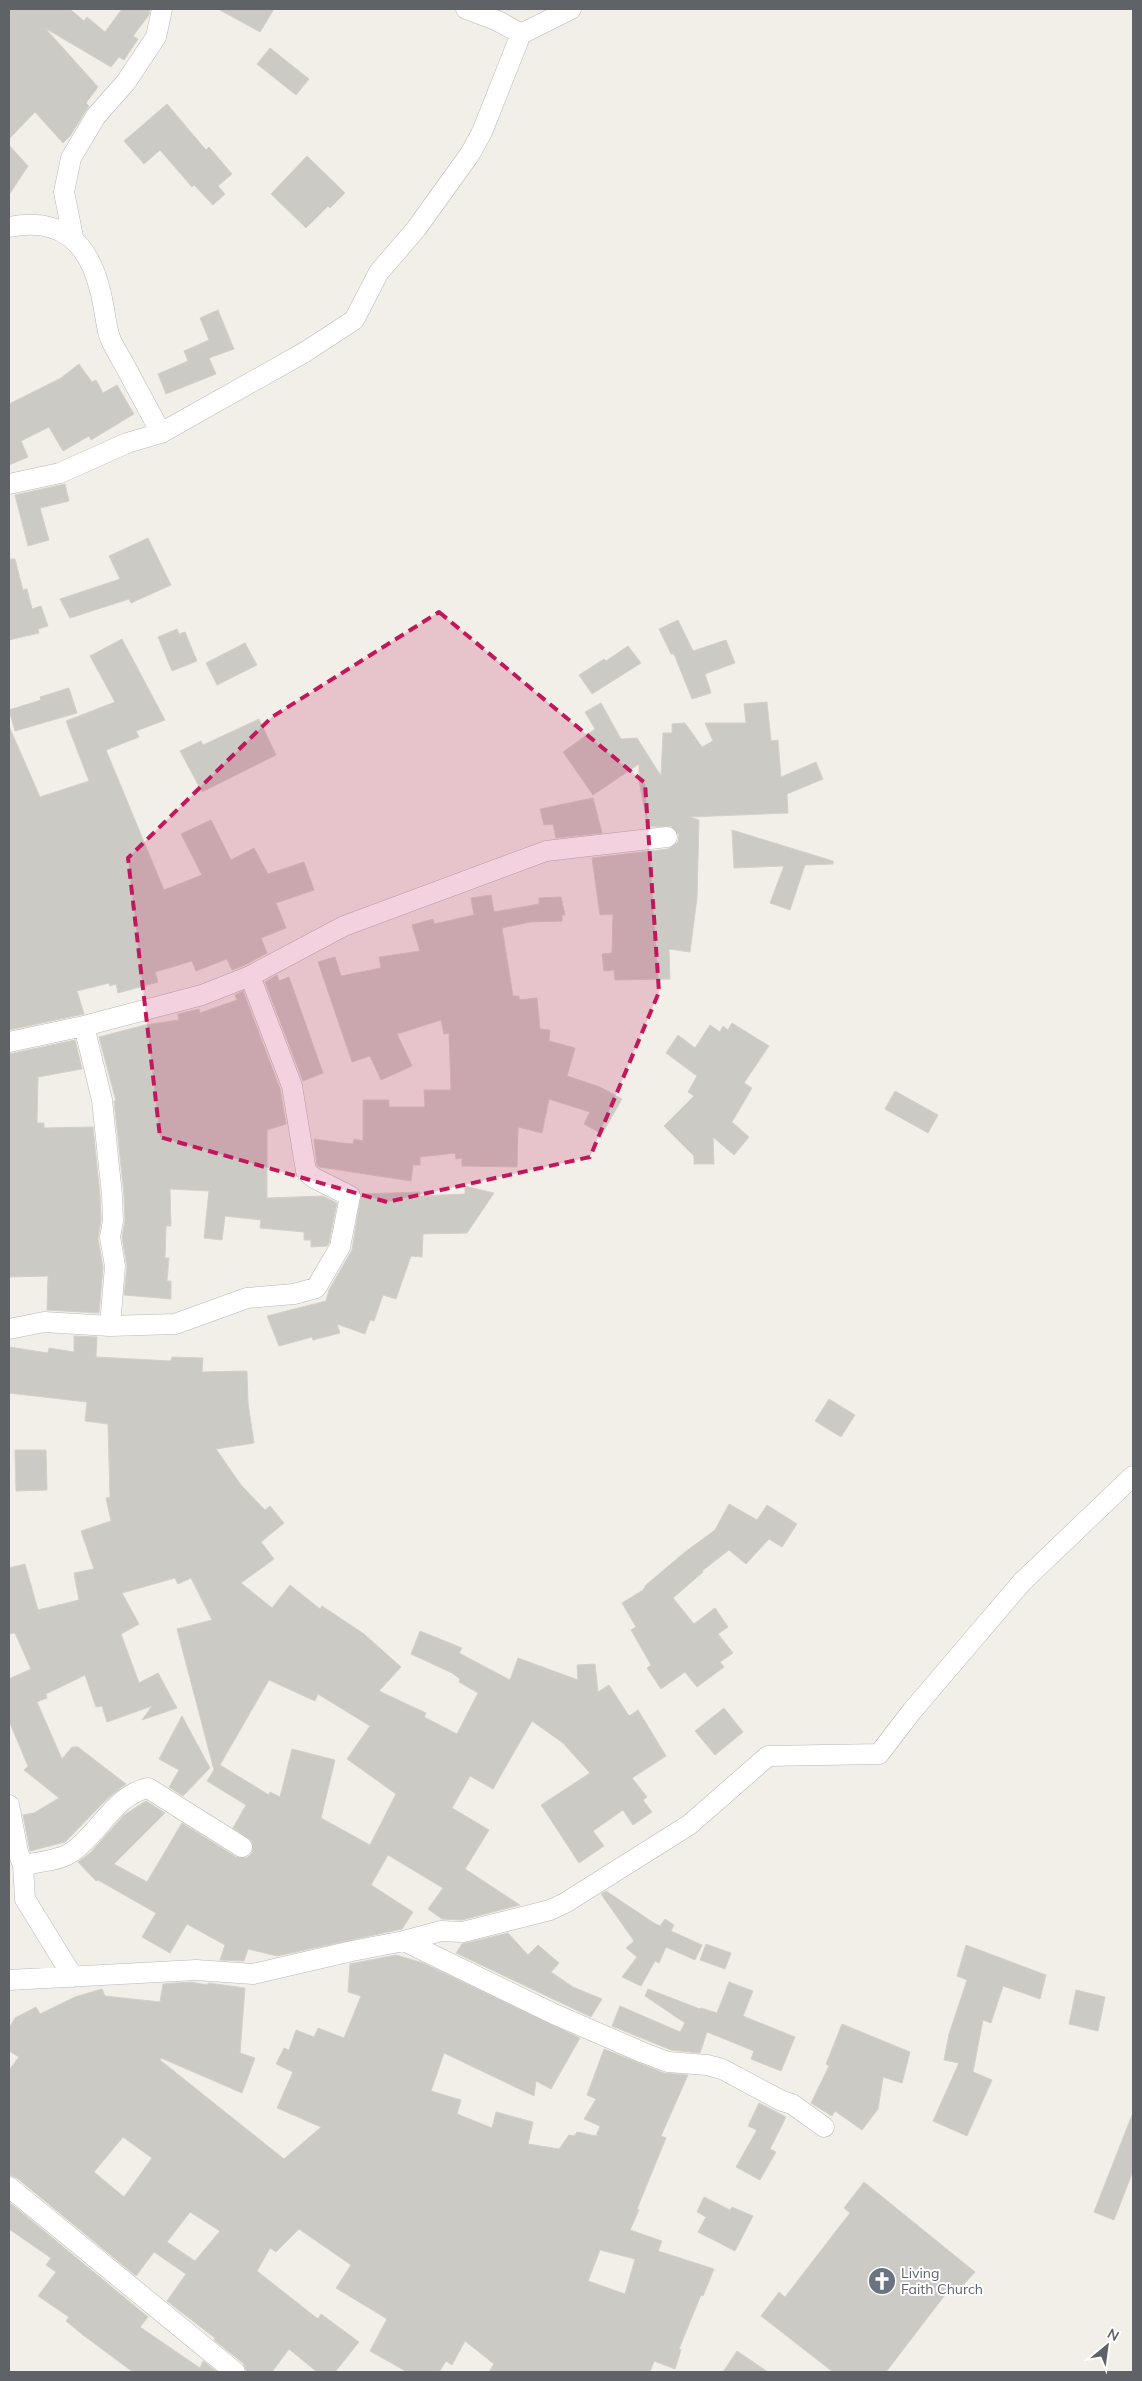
<svg xmlns="http://www.w3.org/2000/svg" width="1142" height="2381" font-family="Mulish,sans-serif">
<rect width="100%" height="100%" fill="#f1efe8"/>
<path fill="#cccac5" stroke="#d6d1c6" fill-rule="evenodd" d="M9,9H70L84,21L87,17L105,32L122,9H150L149,15L133,36L138,39L124,60L119,57L111,67L45,28L98,87L86,103L89,106L70,136L63,143L35,112L9,139Z
M218,9H274L260,32Z
M270,48L309,79L296,95L257,64Z
M167,104L206,150L209,147L232,174L218,186L225,194L213,205L194,185L192,187L160,150L144,164L124,141Z
M9,145L28,166L9,195Z
M307,156L345,193L330,208L328,206L306,228L271,194Z
M218,310L234,349L209,358L216,374L166,394L158,374L188,361L184,351L209,340L200,318Z
M79,364L92,382L96,380L103,393L117,385L134,414L91,440L89,436L63,451L49,427L21,441L28,457L9,465V404L61,378Z
M65,484L69,501L40,508L49,540L28,546L15,495Z
M148,538L171,585L131,603L129,599L70,618L60,599L120,579L109,556Z
M9,559H15L23,590L27,589L32,609L41,606L48,626L38,629L39,633L9,640Z
M678,620L693,651L726,640L735,663L705,674L711,693L692,699L674,654H671L659,629Z
M177,629L179,634L185,632L197,661L172,671L158,637Z
M122,639L165,720L136,731L139,737L106,750L164,890L202,875L181,834L211,820L231,860L254,848L268,874L304,862L314,890L276,903L286,928L261,938L267,953L245,965L232,970L227,959L196,971L192,961L155,972L158,982L118,993L116,984L110,986L109,983L77,991L84,1014L9,1030V726L40,797L89,781L66,721L115,702L90,656Z
M245,643L257,665L217,685L206,663Z
M628,646L641,663L592,694L579,675L604,659L606,661Z
M69,688L77,713L15,731L9,710L41,700L40,697Z
M767,702L771,741L778,740L781,777L816,762L823,779L787,794L788,813L690,817L699,820L697,898L690,952L669,949L670,979L615,980L614,970L604,971L602,954L612,953L613,914L600,915L592,858L668,849L678,842L679,835L671,826L648,827L639,781V764L593,795L563,752L595,729L585,712L601,703L621,739L637,738L661,776L663,733H672V724L685,723L702,747L713,741L705,723H746L744,704Z
M259,719L276,755L202,792L180,751L201,741L203,745Z
M593,798L602,833L556,838L553,824L544,825L540,809Z
M732,830L833,861V864L805,865L790,910L770,903L784,866L734,868Z
M491,895L494,912L539,904V898L561,897L565,915H562V921L530,922L502,928L513,996H519V1000L537,998L540,1029L550,1030L549,1041L575,1048L567,1076L600,1087L622,1099L602,1134L584,1124L590,1112L549,1099L542,1133L518,1127L517,1167L462,1166V1158L456,1159L455,1153L420,1157V1165H413L411,1181L320,1167L317,1165L314,1139L342,1143L353,1144L354,1139L363,1141V1100H389V1107H425L424,1090H451L449,1033L444,1034L441,1020L397,1034L412,1066L381,1080L370,1056L352,1062L318,962L335,957L341,976L381,968L379,957L420,951L412,925L433,919L434,924L474,915L471,898Z
M277,975L279,981L289,977L323,1073L303,1081L265,982Z
M243,991L280,1089L286,1124L267,1130V1198L323,1196L337,1203L329,1243L327,1246L311,1247V1240H304V1232L260,1228L261,1220L225,1216L222,1240L204,1238L209,1191L170,1189L171,1226H166L165,1258H169L167,1281H171V1299L124,1295L127,1267L122,1237L125,1221L124,1194L114,1101H116L99,1037L145,1025L179,1020L178,1014L199,1009L200,1013L237,1000L235,995Z
M732,1023L769,1046L744,1083L752,1088L732,1122L749,1137L734,1155L713,1137L714,1164H694V1156L664,1126L694,1096L688,1092L697,1076L666,1053L678,1035L695,1048L710,1025L720,1032L723,1026L728,1030Z
M75,1040L82,1069L38,1077L37,1123H44V1128L93,1127L100,1196L101,1220L98,1239L103,1267L99,1313L47,1310L48,1276L9,1277V1054Z
M895,1091L938,1115L928,1133L885,1109Z
M465,1186L494,1193L467,1233L423,1234L422,1257L411,1256L396,1299L383,1295L374,1321L370,1320L365,1334L337,1324L340,1333L313,1340L312,1337L279,1346L267,1316L326,1301L329,1290L352,1250L361,1194L420,1192V1196L465,1194Z
M74,1336L97,1337L96,1357L171,1361L172,1357L203,1358L202,1372L247,1371L248,1403L254,1443L216,1449L241,1485L265,1510L270,1506L284,1523L261,1542L274,1559L241,1583L272,1608L290,1585L320,1609L322,1606L364,1634L401,1667L379,1691L426,1713L424,1717L457,1734L478,1693L459,1682L460,1679L452,1673L411,1654L420,1631L462,1648L459,1653L510,1680L518,1658L578,1680L577,1665L595,1664L598,1692L609,1685L629,1716L638,1710L666,1756L632,1778L647,1797L643,1800L652,1812L633,1825L623,1810L593,1831L604,1846L579,1863L541,1805L590,1773L563,1743L532,1721L493,1789L470,1776L452,1808L489,1830L465,1869L520,1905L462,1920L442,1919L428,1909L443,1888L388,1855L371,1885L413,1912L402,1929L277,1956L248,1949L244,1961L220,1960L225,1945L187,1924L170,1953L142,1937L156,1913L98,1880L96,1881L78,1862L90,1853L124,1815L146,1801L165,1813L114,1864L147,1882L182,1823L236,1857L247,1858L252,1853V1841L233,1828L246,1805L207,1781L214,1770L177,1629L212,1620L191,1578L178,1584L175,1578L122,1593L139,1624L121,1634L139,1683L158,1673L177,1708L142,1720L152,1706L107,1722L102,1706L96,1707L85,1675L46,1694L47,1698L37,1702L62,1759L72,1747H78L126,1784L108,1798L65,1842L30,1851L23,1815L34,1813L59,1798L24,1770L28,1766L9,1721V1679L31,1669L15,1633L9,1634V1568L25,1564L38,1610L79,1600L74,1573L94,1569L81,1531L111,1521L106,1498L110,1497L108,1424L85,1421L87,1402L9,1393V1347L48,1353L49,1348L74,1352ZM269,1680L315,1701L318,1694L370,1726L347,1759L396,1794L370,1845L321,1818L335,1760L292,1749L280,1797L270,1792L269,1795L220,1765Z
M829,1399L855,1415L841,1437L815,1421Z
M15,1450H46L47,1490L16,1491Z
M729,1504L757,1520L767,1505L797,1524L782,1547L769,1539L746,1564L729,1550L702,1571L703,1572L673,1598L694,1624L715,1608L728,1627L718,1634L733,1653L720,1662L724,1667L697,1687L685,1672L661,1689L647,1668L651,1665L631,1630L636,1627L622,1603L643,1590L646,1585L685,1552L715,1530Z
M724,1708L743,1732L715,1755L695,1731Z
M182,1716L210,1768L183,1796L169,1787L179,1770L159,1759Z
M606,1891L654,1923L660,1926L665,1919L674,1925L671,1931L702,1945L695,1960L666,1947L659,1963L655,1961L641,1986L622,1977L637,1957L626,1948L634,1941L601,1894Z
M508,1933L528,1955L538,1945L559,1963L551,1972L573,1987L602,1999L591,2017L456,1953L462,1944Z
M706,1944L731,1953L725,1969L700,1960Z
M966,1945L1046,1975L1040,1999L1003,1986L991,2023L983,2020L973,2072L992,2080L967,2136L933,2121L959,2063L944,2060L949,2034L967,1980L957,1976Z
M396,1955L423,1963L580,2038L551,2089L536,2081L534,2096L444,2053L431,2091L461,2100L457,2114L492,2128L496,2112L533,2122L528,2144L559,2149L569,2135L574,2136L577,2132L596,2136L600,2126L584,2119L596,2099L587,2095L604,2049L664,2073L688,2075L661,2136L666,2138L637,2209L639,2210L630,2230L662,2241L658,2251L714,2269L703,2296L701,2295L679,2349L681,2350L675,2369L654,2361L650,2372H489L494,2364L465,2341L452,2365L446,2361L439,2372H407L370,2351L387,2319L336,2288L351,2265L299,2229L276,2252L270,2248L257,2271L318,2319L321,2314L359,2342L335,2372H317L289,2349L272,2372H247L243,2363L214,2340L215,2338L167,2301L186,2274L154,2252L136,2276L17,2178L9,2175V2070L19,2057L9,2051V2028L15,2018L36,2007L40,2014L75,1997L102,1989L105,1996L160,2002L163,1984L190,1982L208,1985V1983L245,1988L240,2053L255,2058L242,2093L161,2058L160,2060L284,2159L321,2127L277,2108L293,2072L276,2064L284,2048L289,2050L296,2030L314,2037L318,2028L344,2038L361,1996L348,1992L350,1964ZM123,2137L152,2158L124,2197L94,2172ZM190,2212L220,2231L195,2261L167,2242ZM600,2250L635,2259L625,2294L588,2281Z
M729,1982L753,1991L743,2016L795,2037L781,2071L751,2059L754,2051L707,2032L700,2053L671,2050L612,2026L620,2006L680,2032L685,2023L645,1996L648,1989L700,2009L701,2008L717,2013Z
M1076,1990L1105,1997L1098,2031L1069,2024Z
M842,2024L910,2052L902,2083L883,2077L878,2109L862,2130L835,2111L832,2116L811,2103L829,2066L826,2064Z
M759,2103L786,2117L770,2149L776,2152L760,2180L736,2167L757,2130L748,2126Z
M1132,2115L1133,2171L1114,2220L1094,2212Z
M864,2182L975,2272L954,2295L948,2291L886,2372H833L761,2316L779,2292L785,2297L850,2213L844,2208Z
M704,2197L730,2210L732,2207L753,2216L735,2251L698,2232L706,2217L697,2212Z
M9,2202L148,2317L140,2327L200,2368L203,2361L217,2372H133L83,2335L66,2321L69,2317L38,2296L56,2272L46,2265L51,2258L9,2229Z
M737,2351L768,2372H723Z"/>
<g fill="none" stroke-linecap="round" stroke-linejoin="round">
<defs>
<path id="minor" d="M466,9L498,21L521,34L571,9
M9,227C60,217 88,241 100,290C104,304 105,320 109,335C112,345 120,356 125,366C137,388 149,411 161,433
M73,237L64,192L71,158L96,116L126,82L156,37L162,9
M9,484L60,473L127,443L161,433L305,352L354,320L379,272L416,229L470,154L482,132L521,34
M84,1026L102,1100L112,1195L113,1221L110,1237L115,1266L110,1326
M9,1042L84,1026L202,995L250,976L344,926L546,851L667,837
M9,1329L44,1322L110,1326L175,1324L247,1298L294,1294L316,1288L340,1247L350,1196L314,1178L306,1171L292,1086L250,976
M9,1805L18,1852L23,1865L25,1899L73,1977
M23,1865C38,1862 59,1861 72,1852C99,1834 114,1795 148,1788L242,1847
M404,1941L554,2014L644,2053L668,2062L707,2065L722,2069L782,2101L792,2104L824,2127
M9,1980L196,1970L253,1974L352,1951L404,1941L441,1931L463,1932L550,1910L565,1903L689,1825L768,1756L879,1754L912,1711L1022,1582L1133,1476
M9,2187L235,2372"/>
</defs>
<use href="#minor" stroke="#b5b8bc" stroke-width="21"/>
<use href="#minor" stroke="#fff" stroke-width="20"/>
</g>
<path fill="#c2185b" fill-opacity="0.2" stroke="#c2185b" stroke-width="4" stroke-dasharray="10 6" stroke-linejoin="round" d="M439,612L645,783L659,992L590,1157L387,1202L160,1137L128,858L272,717Z"/>
<defs>
<symbol id="church-disc" viewBox="-11 -11 22 22"><circle r="9.5" fill="#6b7280" stroke="#fff"/><path d="M-1.2-6h2.4v3.5h3.3v2.4h-3.3V6h-2.4V-.1h-3.3v-2.4h3.3Z" fill="#fff"/></symbol>
</defs>
<g fill-rule="evenodd">
<use href="#church-disc" x="866" y="2265" width="32" height="32"/>
</g>
<g text-anchor="middle" stroke-width="4" stroke-linejoin="round" paint-order="stroke">
<g font-size="14" fill="#5b616d" stroke="#fff" text-anchor="start">
<text x="901" y="2278">Living<tspan x="901" dy="16">Faith Church</tspan></text>
</g>
</g>
<rect width="1142" height="2381" fill="none" stroke="#5f6368" stroke-width="20"/>
<g transform="translate(1107 2346) rotate(29)" stroke="#ffffff" stroke-width="4" paint-order="stroke">
<path d="M0-4L9 19L0 12L-9 19Z" fill="#5f6368"/>
<text y="-8" font-size="14" font-weight="bold" text-anchor="middle" fill="#5f6368">N</text>
</g>
</svg>
